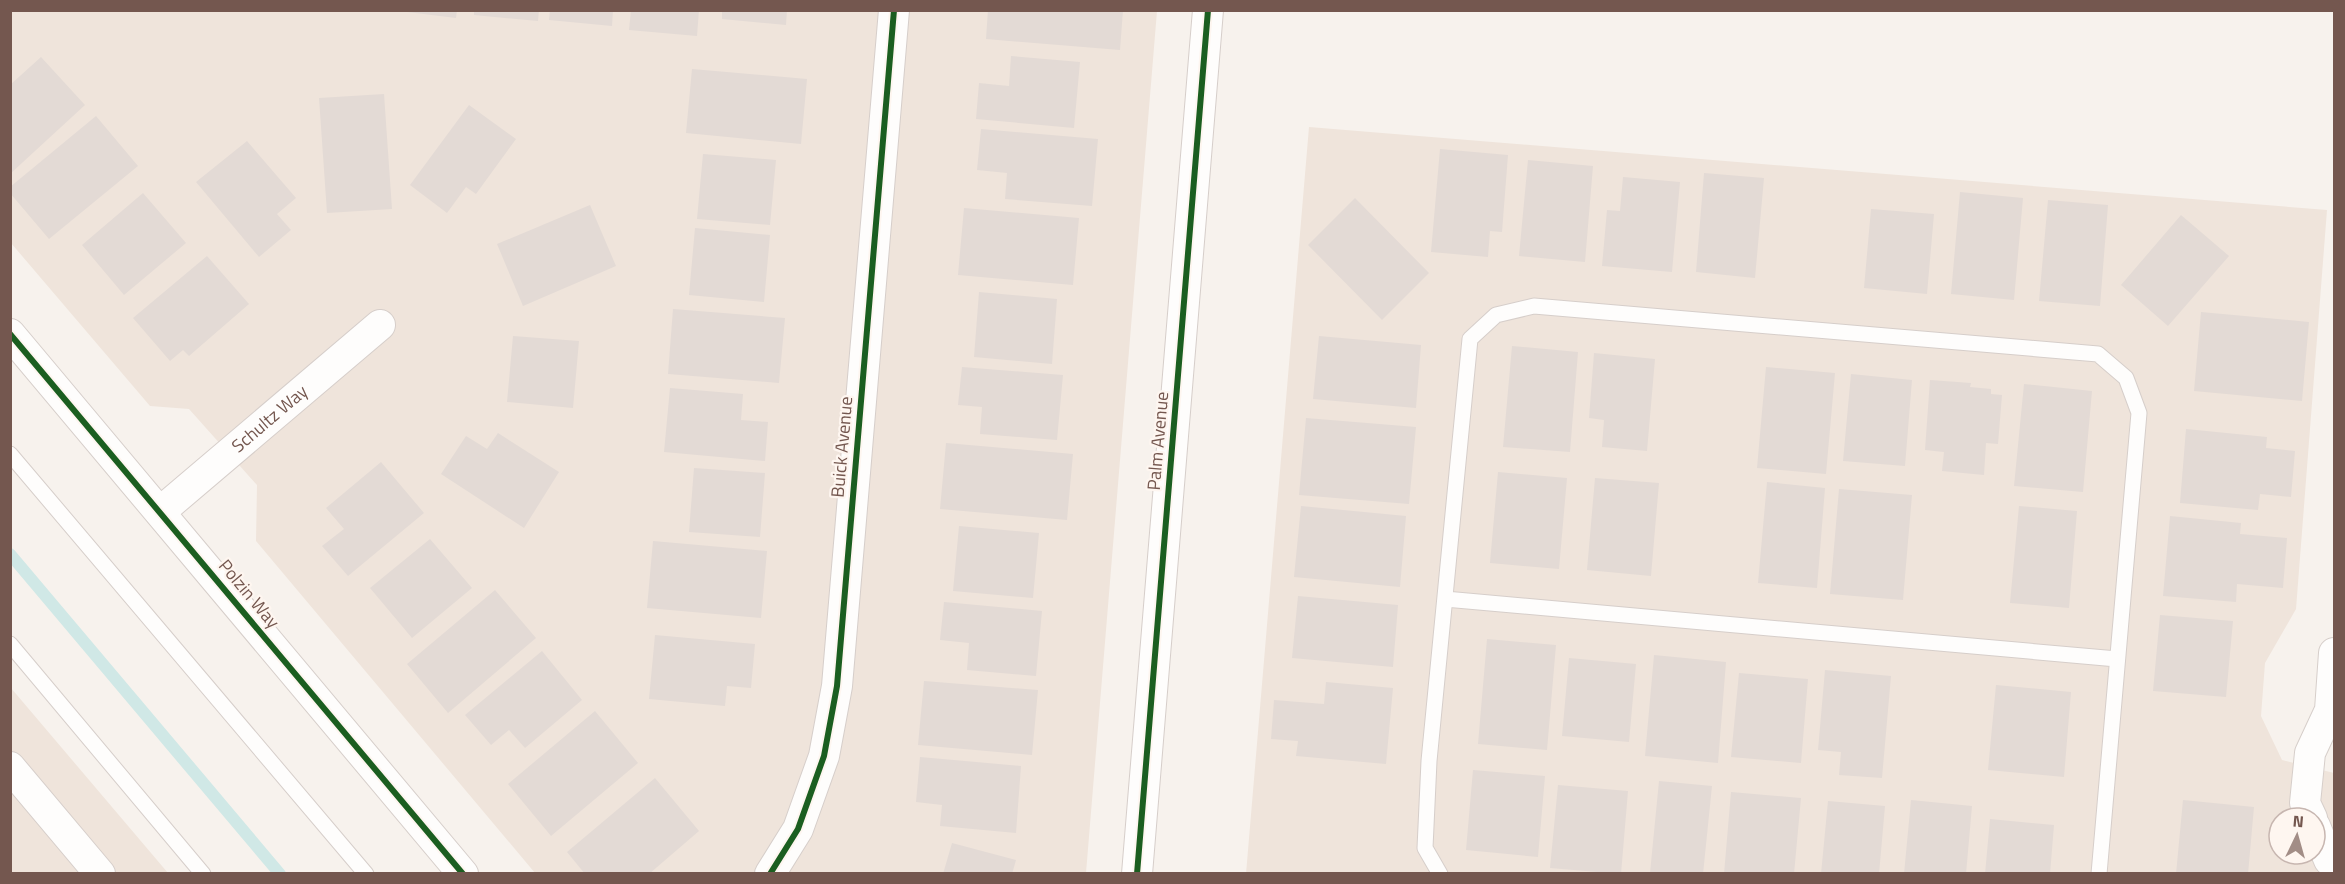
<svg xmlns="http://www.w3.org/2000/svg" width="2345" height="884" font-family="'Titillium Web',sans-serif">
<rect width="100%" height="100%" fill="#f7f2ed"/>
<path fill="#efe4db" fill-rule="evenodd" d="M10,11H1157L1086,873H535L256,541L257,485L189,409L150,406L11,243Z
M1309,127L2327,210L2296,609L2265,663L2261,716L2282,760L2334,773V873L1246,874ZM2279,818H2315V854H2279Z
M11,688L168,873H11Z"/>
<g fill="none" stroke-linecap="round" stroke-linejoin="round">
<path stroke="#d0e8e6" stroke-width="12" d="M10,554L280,874"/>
</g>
<path fill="#e3dad5" d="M391,10H457L456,18Z
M474,10H539L538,21L474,15Z
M550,10H613L612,26L549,20Z
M631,10H699L697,36L629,30Z
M722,10H787L786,25L722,19Z
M988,10H1123L1120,50L986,39Z
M1011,56L1080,62L1074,128L976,119L979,83L1009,86Z
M41,57L85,105L10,174V85Z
M692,69L807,79L801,144L686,133Z
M384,94L392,209L327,213L319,98Z
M469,105L516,139L476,194L466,187L447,213L410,185Z
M96,116L138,166L49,239L10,193V187Z
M981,129L1098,139L1092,206L1005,199L1007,173L977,170Z
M247,141L296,198L277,214L291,230L259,257L196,182Z
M1440,149L1508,155L1502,232L1490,231L1488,257L1431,252Z
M703,154L776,160L770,225L697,219Z
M1528,160L1593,166L1585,262L1519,256Z
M1704,173L1764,178L1755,278L1696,272Z
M1623,177L1680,182L1672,272L1602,266L1607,210L1620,211Z
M1960,192L2023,198L2014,300L1951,294Z
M143,193L186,243L124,295L82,245Z
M1355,198L1429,273L1382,320L1308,245Z
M2048,200L2108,205L2100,306L2039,301Z
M590,205L616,266L523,306L497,244Z
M964,208L1079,218L1073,285L958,275Z
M1871,209L1934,214L1927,294L1864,288Z
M2181,215L2229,256L2168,326L2121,285Z
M695,228L770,235L764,302L689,295Z
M207,256L249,304L189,356L183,350L170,361L133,318Z
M979,292L1057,299L1052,364L974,357Z
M673,309L785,318L779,383L668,374Z
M2201,312L2309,322L2302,401L2194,391Z
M513,336L579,341L573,408L507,402Z
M1319,336L1421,345L1416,408L1313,399Z
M1512,346L1578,352L1570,452L1503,447Z
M1594,353L1655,359L1647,451L1602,447L1604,420L1589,418Z
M962,367L1063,375L1057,440L980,434L982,407L958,405Z
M1766,367L1835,373L1826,474L1757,468Z
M1851,374L1912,380L1905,466L1843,461Z
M1930,380L1971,383L1970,387L1991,389V394L2002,395L1998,444L1986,443L1984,475L1942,471L1944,452L1925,450Z
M2024,384L2092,391L2083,492L2014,486Z
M670,388L743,394L741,420L768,422L765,461L664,452Z
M1306,418L1416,427L1409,504L1299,495Z
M2186,429L2267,437L2266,448L2295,451L2291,497L2260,494L2258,510L2180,503Z
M498,433L559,472L524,528L441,474L466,436L487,449Z
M946,443L1073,454L1067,520L940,509Z
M381,462L424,513L348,576L322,546L344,529L326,508Z
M694,468L765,473L760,537L689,532Z
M1498,472L1567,478L1559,569L1490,563Z
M1595,478L1659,483L1651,576L1587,570Z
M1767,482L1825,488L1817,588L1758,583Z
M1839,489L1912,495L1903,600L1830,594Z
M1301,506L1406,516L1400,587L1294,577Z
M2019,506L2077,511L2069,608L2010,603Z
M2170,516L2241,523L2240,534L2287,538L2283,588L2237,584L2236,602L2163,596Z
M959,526L1039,533L1033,598L953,591Z
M430,539L472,588L412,638L370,588Z
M653,541L767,551L761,618L647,608Z
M495,590L536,638L448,713L407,664Z
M1298,596L1398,605L1393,667L1292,658Z
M944,602L1042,611L1036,676L967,670L969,643L940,640Z
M2160,615L2233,621L2226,697L2153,691Z
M655,635L755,644L751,688L727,686L725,706L649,699Z
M1487,639L1556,645L1547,750L1478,744Z
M542,651L582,700L525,748L509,730L491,745L465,715Z
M1654,655L1726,662L1718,763L1645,756Z
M1569,658L1636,664L1629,742L1562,736Z
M1825,670L1891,676L1882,778L1839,775L1841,752L1818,750Z
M1739,673L1808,679L1801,763L1731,757Z
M924,681L1038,690L1032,755L918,745Z
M1326,682L1393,688L1386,764L1296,756L1298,741L1271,739L1274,700L1324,704Z
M1996,685L2071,692L2064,777L1988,770Z
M595,711L638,763L551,836L508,784Z
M920,757L1021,766L1016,833L940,826L942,805L916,802Z
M1473,770L1545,776L1538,857L1466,850Z
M655,778L699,831L649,874H585L567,852Z
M1659,781L1712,786L1703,874L1650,873Z
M1558,785L1628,791L1621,874L1550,868Z
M1731,792L1801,798L1794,874H1724Z
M1911,800L1972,806L1966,874H1904Z
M2183,800L2254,807L2248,874H2176Z
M1828,801L1885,806L1879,874H1821Z
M1990,819L2054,825L2050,874H1985Z
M952,843L1016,860L1012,874H943Z"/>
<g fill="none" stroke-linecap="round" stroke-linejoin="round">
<defs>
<path id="lane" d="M10,454L366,874
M1445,599L2117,659
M10,644L203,874
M1440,874L1425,848L1429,761L1470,339L1496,315L1534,306L2098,354L2126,378L2139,413L2099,874"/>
<g id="street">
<path d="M10,334L463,874"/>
<path id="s1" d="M160,512L380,325"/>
<path d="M10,767L100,874"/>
<path d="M2312,818L2305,803L2310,753L2330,710L2334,653"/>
<path d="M2315,826L2329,860"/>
<path d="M770,874L798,829L824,756L837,686L894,10"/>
<path d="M1137,874L1208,10"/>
</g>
</defs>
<use href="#lane" stroke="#d6ceca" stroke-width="17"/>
<use href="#street" stroke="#d6ceca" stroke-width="32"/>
<use href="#lane" stroke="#fefdfc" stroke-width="15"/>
<use href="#street" stroke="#fefdfc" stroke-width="30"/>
<defs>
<path id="cycleway" d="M10,334L463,874
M770,874L798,829L824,756L837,686L894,10
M1137,874L1208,10"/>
</defs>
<use href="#cycleway" stroke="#fef6f0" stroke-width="10"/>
<use href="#cycleway" stroke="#1b5e20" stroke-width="6"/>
</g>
<g text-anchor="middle" stroke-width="4.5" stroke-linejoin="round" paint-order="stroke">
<g font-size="18" fill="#74574f" stroke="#fef6f0">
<text dy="6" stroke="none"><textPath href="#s1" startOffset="144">Schultz Way</textPath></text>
<text transform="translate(1158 441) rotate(-85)" y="6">Palm Avenue</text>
<text transform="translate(842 447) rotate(-85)" y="6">Buick Avenue</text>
<text transform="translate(249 594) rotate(50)" y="6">Polzin Way</text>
</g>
</g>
<rect width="2345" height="884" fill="none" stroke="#74574f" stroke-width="24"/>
<g transform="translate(2297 836) rotate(5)"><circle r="28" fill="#fef6f0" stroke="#c7b6b0" stroke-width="1.5"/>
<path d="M0-4.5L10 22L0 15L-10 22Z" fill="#a28d86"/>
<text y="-9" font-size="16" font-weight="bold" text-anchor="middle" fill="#74574f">N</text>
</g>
</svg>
